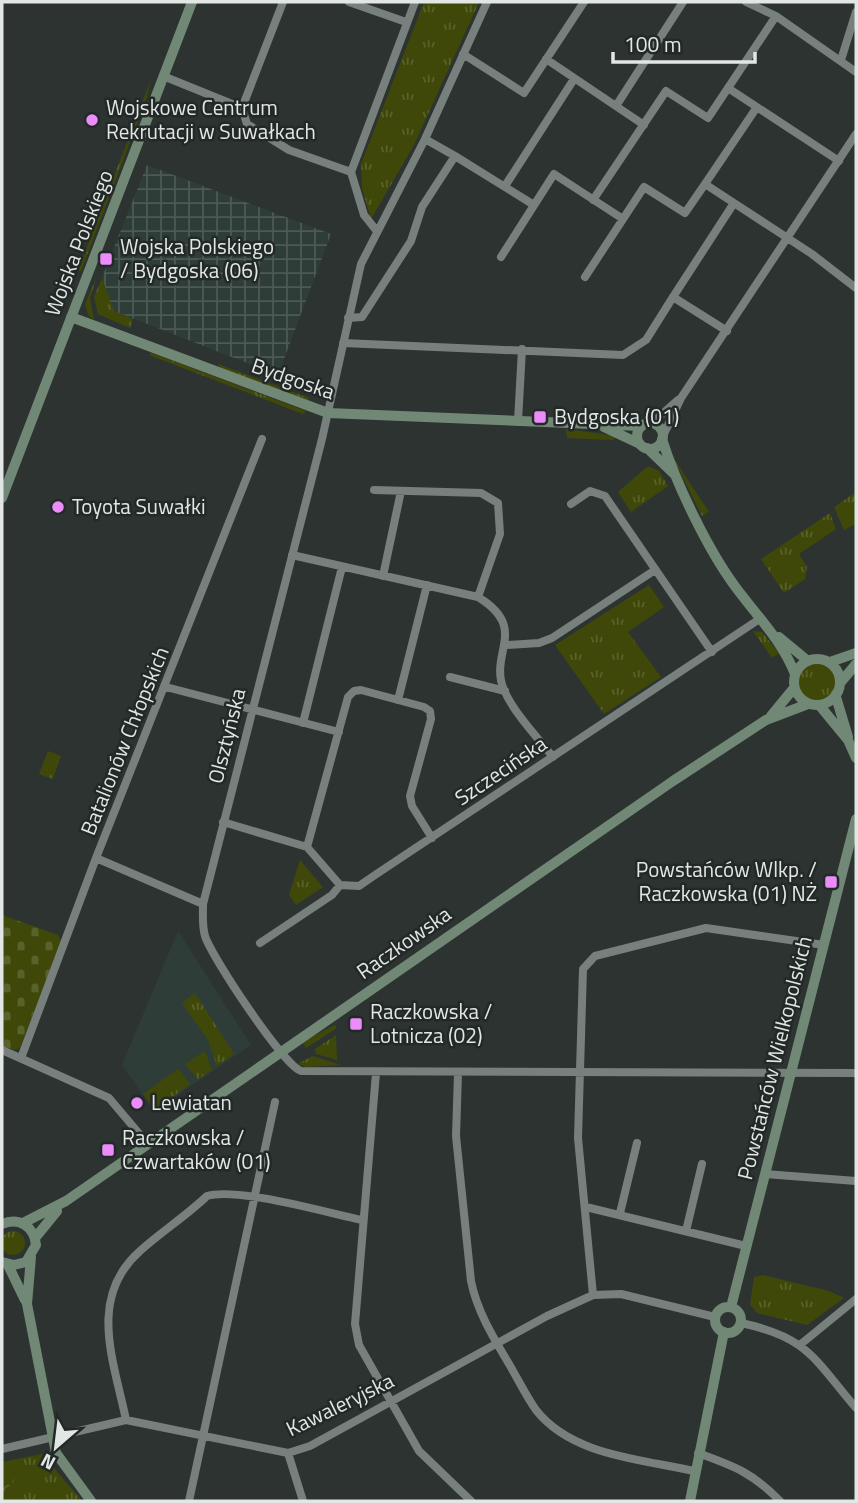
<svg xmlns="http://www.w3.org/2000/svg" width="858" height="1503" font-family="'Titillium Web',sans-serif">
<defs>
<pattern id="industrial-grid" width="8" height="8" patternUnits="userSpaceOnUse" patternTransform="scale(1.75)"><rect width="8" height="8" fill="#2f3d39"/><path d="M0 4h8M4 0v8" fill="none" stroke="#4d5956"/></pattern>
<pattern id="grass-tufts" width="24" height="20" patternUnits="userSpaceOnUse" patternTransform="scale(1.75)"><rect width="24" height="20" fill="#3f4808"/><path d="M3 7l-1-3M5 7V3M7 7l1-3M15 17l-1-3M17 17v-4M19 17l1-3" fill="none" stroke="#5a622c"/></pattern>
<pattern id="forest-crowns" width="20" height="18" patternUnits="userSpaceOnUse" patternTransform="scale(1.75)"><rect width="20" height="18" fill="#3f4808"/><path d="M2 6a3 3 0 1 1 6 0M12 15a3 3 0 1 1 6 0" fill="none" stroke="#5a622c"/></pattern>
<pattern id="cemetery-stones" width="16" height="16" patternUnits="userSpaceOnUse" patternTransform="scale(1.75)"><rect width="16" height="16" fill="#3f4808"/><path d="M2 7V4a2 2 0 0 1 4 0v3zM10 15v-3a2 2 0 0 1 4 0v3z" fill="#5a622c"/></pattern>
</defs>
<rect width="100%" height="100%" fill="#2c3331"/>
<path fill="#2f3d39" d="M178,931L251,1045L154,1111L122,1065Z"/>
<path fill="url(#industrial-grid)" d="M147,165L331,234L278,375L114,311L101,280Z"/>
<path fill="url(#grass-tufts)" d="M424,2H479L414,145L371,219L362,188L361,164Z
M151,79L146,100L81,271H78Z
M97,276L90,298L94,320L88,315L85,304Z
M102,278L114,311L133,319L130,328L98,314L94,297Z
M152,353L306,411L303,414L149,355Z
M218,364L309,398V401L220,368Z
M566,429L617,436L613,440L567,438Z
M672,456L709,512L702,516Z
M648,466L659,471L668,486L631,512L618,492Z
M856,492V524L844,530L834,507Z
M830,513L836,529L799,554L807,567L805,579L784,593L761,559Z
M649,585L664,607L628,632L661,677L604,714L555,645Z
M753,631L762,632L779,653L772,658Z
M794 682a23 23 0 1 1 46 0a23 23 0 1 1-46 0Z
M48,751L61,756L53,779L39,774Z
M300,860L323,887L296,905L289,895Z
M195,993L234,1054L217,1066L208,1040L182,1003Z
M335,1025L337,1028L306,1048L302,1042Z
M336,1035L337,1060L316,1054L315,1049Z
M205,1051L212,1070L198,1079L185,1064Z
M313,1056L341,1065L307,1067L297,1064Z
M178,1069L190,1084L155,1110L143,1094Z
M1 1243a12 12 0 1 1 24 0a12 12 0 1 1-24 0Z
M763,1275L829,1291L844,1298L807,1325L757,1313L750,1305L754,1277Z
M42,1454L82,1501H2V1462Z"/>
<path fill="url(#forest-crowns)" d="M12,1464L16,1476L2,1497V1466Z"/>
<path fill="url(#cemetery-stones)" d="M2,915L58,935L61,941L20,1048L14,1050L2,1046Z"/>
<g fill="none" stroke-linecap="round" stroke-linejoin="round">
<path stroke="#78807d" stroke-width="8" d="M349,2L406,22
M487,2L425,139L361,264L322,439L203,904C203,915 202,926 205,936C211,956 284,1066 301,1071L856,1073
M746,2L776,16L856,72
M463,54L524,93L584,2
M546,59L644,125
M841,60L856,12
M163,76L242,108L247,124L289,150L351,172
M728,88L839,161
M616,106L683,2
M242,108L283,2
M425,139L455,156
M351,172L415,2
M351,172L364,215L376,230
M705,184L757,107
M505,186L574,79
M593,200L666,91L708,118L776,16
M734,203L812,254L856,288
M501,257L554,174L623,219
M585,277L644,187L685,213L705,184L734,203L673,297
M348,318L362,317L411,241L422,207L455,156L534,205
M343,343L623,355L646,340L673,297L727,331
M518,421L522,349
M652,423L678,400
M663,436L681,398L856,134
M374,490L481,493L498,503L500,534L478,597
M571,504L590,491L605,496L712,652
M292,555L478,597C530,629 488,653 504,690C514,713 537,737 553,757
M383,576L401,491
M507,645L539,643L552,638L655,570
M450,677L505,691
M166,687L339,732
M398,700L427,585
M303,723L342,567
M223,822L307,847L340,885
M307,847L348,697L354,691L361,690L424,707L430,711L431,719L410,796L412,806L432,838
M96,858L203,904
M260,943L332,895L340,885L359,886L375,875L761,618
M2,1050L109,1098L147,1143
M21,1058L96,858L262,439
M376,1073L355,1324L359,1345L419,1451L471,1501
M458,1073L456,1136L471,1281C477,1311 493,1337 509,1364C518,1379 526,1396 536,1410C572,1456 642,1459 694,1471
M765,1174L856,1181
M586,1207L746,1246
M620,1213L637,1143
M686,1231L702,1164
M593,1295L578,1138L583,969L595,956L706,928L824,945
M741,1323C808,1337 814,1359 856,1408
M801,1344L856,1299
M126,1420C114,1361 87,1298 140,1251C161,1232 186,1216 207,1196C238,1187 328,1213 362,1220
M2,1449L126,1420L288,1453L310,1446L547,1316L593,1295L621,1294L715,1317
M288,1453L303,1501
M698,1453C734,1466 753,1473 780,1501
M189,1501L275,1102"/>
<path stroke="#718876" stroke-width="10" d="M71,317L328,413L641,426
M637 436a13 13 0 1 1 26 0a13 13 0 1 1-26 0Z
M604,427L640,444
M662,439C676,484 709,552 737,589C758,617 782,641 795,674
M647,448L674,474
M2,498L192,2
M779,637L808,661
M794 682a23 23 0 1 1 46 0a23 23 0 1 1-46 0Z
M830,662L856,653
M841,682L856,664
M836,697L848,737
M820,706L848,740L856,758
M771,716L794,688
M23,1223L66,1201L673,781L766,720L808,704
M2,1224C19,1217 34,1226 36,1245L26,1262L14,1265L2,1262
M35,1238L57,1211
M31,1257L27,1304L56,1453L91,1501
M8,1265L25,1300
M731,1307L856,819
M715 1320a13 13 0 1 1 26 0a13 13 0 1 1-26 0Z
M690,1501L724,1332"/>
</g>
<g fill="#ec8cfa" stroke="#222927" stroke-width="2.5">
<circle cx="92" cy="120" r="7"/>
<rect x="99" y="252" width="14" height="14" rx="3.5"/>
<rect x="533" y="410" width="14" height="14" rx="3.5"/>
<circle cx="58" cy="507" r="7"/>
<rect x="824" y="875" width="14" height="14" rx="3.5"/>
<rect x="349" y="1017" width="14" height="14" rx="3.5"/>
<circle cx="137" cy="1103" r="7"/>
<rect x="101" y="1143" width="14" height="14" rx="3.5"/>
</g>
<g text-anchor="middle" stroke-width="5" stroke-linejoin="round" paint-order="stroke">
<g font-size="21" fill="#e2e7e5" stroke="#222927" text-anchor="start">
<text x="106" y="115">Wojskowe Centrum<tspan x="106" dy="24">Rekrutacji w Suwałkach</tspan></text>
<text x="120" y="254">Wojska Polskiego<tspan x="120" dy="24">/ Bydgoska (06)</tspan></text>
<text x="554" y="424">Bydgoska (01)</text>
<text x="72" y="514">Toyota Suwałki</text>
<text x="817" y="877" text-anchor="end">Powstańców Wlkp. /<tspan x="817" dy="24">Raczkowska (01) NŻ</tspan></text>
<text x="370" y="1019">Raczkowska /<tspan x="370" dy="24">Lotnicza (02)</tspan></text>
<text x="151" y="1110">Lewiatan</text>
<text x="122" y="1145">Raczkowska /<tspan x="122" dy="24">Czwartaków (01)</tspan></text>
</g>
<g font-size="21" fill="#e2e7e5" stroke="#222927">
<text transform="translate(79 243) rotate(-69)" y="7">Wojska Polskiego</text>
<text transform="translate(293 379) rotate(19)" y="7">Bydgoska</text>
<text transform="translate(227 736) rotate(-76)" y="7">Olsztyńska</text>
<text transform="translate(125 741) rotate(-68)" y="7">Batalionów Chłopskich</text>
<text transform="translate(501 771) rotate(-34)" y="7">Szczecińska</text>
<text transform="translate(404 943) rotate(-35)" y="7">Raczkowska</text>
<text transform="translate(775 1058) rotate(-76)" y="7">Powstańców Wielkopolskich</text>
<text transform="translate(340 1405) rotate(-26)" y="7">Kawaleryjska</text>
</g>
</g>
<rect width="858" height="1503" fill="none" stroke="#e2e7e5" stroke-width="7"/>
<g transform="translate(56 1447) rotate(208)" stroke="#222927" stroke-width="5" paint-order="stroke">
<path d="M0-5L12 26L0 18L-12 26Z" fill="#e2e7e5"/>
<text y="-10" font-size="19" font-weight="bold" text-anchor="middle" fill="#e2e7e5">N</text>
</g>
<path d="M613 52v10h142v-10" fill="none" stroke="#e2e7e5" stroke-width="3.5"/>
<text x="624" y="52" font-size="21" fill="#e2e7e5" stroke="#222927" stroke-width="5" paint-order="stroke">100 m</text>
</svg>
